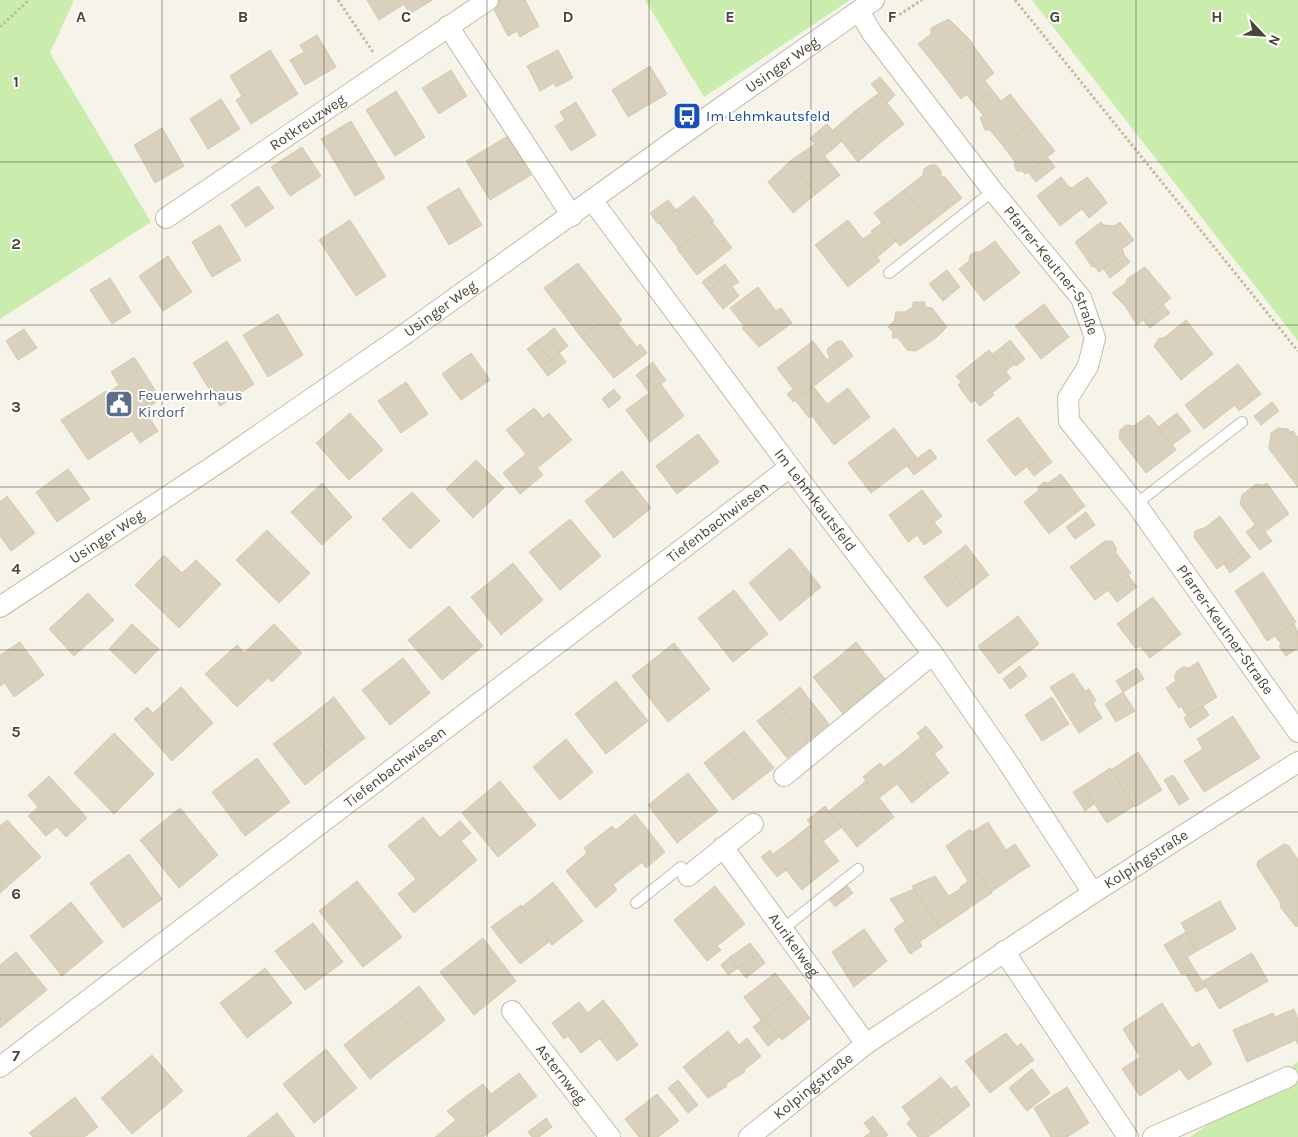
<svg xmlns="http://www.w3.org/2000/svg" width="1298" height="1137" font-family="Karla,sans-serif">
<rect width="100%" height="100%" fill="#f6f3e9"/>
<path fill="#caedae" d="M0,0H74L50,53L151,222L0,319Z
M645,0H850L704,97Z
M1032,0H1298V341Z
M1298,1062V1137H1190Z"/>
<path fill="#d9d1bd" stroke="#d4caaf" d="M367,0H432L410,14L404,4L379,20Z
M498,0H525L539,26L520,37L517,31L508,36L491,4Z
M949,19L973,43L939,70L918,44L931,34V28Z
M317,35L336,67L305,85L290,60L304,52L300,45Z
M972,44L994,73L961,99L939,70Z
M270,50L298,94L251,124L236,100L242,96L230,76Z
M558,50L573,78L556,87L554,83L540,91L527,66Z
M650,66L667,94L628,117L612,90Z
M451,70L467,96L439,114L422,88Z
M880,77L895,95L887,103L871,84Z
M985,81L993,91L975,105L967,95Z
M396,91L425,137L395,156L366,110Z
M993,91L1001,101L983,115L975,105Z
M879,93L904,124L880,143L855,111Z
M1010,94L1032,122L1003,146L990,130H985L980,118Z
M221,99L240,129L208,149L190,119Z
M576,102L596,135L571,151L555,126L565,120L560,112Z
M855,111L880,143L858,162L833,130Z
M351,121L385,178L355,196L321,139Z
M1032,122L1055,151L1025,174L1022,171H1017L1014,166L1015,162L1003,146Z
M827,124L842,141L833,149L818,131Z
M162,128L184,166L155,183L134,145Z
M818,131L833,149L824,156L810,138Z
M508,136L531,175L490,200L466,161Z
M815,144L840,175L816,194L790,161Z
M302,147L321,176L290,196L271,167Z
M1047,157L1055,167L1036,182L1028,172Z
M790,161L816,194L793,213L768,182Z
M930,165H936L941,171V177H945L962,198L930,223L904,190L923,175L924,169Z
M1061,177L1069,187L1072,188L1087,177L1101,194L1060,226L1037,196Z
M258,186L274,208L246,227L231,205Z
M459,188L482,225L449,245L427,207Z
M904,190L930,223L900,246L874,213Z
M1101,194L1107,203L1089,218L1082,209Z
M694,196L714,221L678,248L659,223Z
M668,200L676,210L658,224L650,213Z
M350,220L386,276L356,296L319,240Z
M848,220L880,261L848,287L815,245Z
M712,222L732,248L697,275L677,249Z
M1101,222L1104,225L1114,226L1120,222L1134,240L1122,249L1124,252L1123,253L1099,272L1094,266L1092,267L1075,242Z
M882,223L896,241L886,250L871,231Z
M220,225L241,260L212,277L192,242Z
M872,233L886,250L877,257L863,239Z
M995,241L1020,273L984,301L959,269L969,261L970,255L975,252H980Z
M1123,253L1130,262L1110,278L1103,268Z
M168,256L192,292L163,311L139,276Z
M578,263L615,311L581,337L544,288Z
M725,264L732,273L708,290L702,282Z
M1145,267L1171,298L1137,325L1125,306L1112,293L1126,283L1127,279Z
M947,270L960,287L943,301L929,284Z
M732,273L739,282L732,286L739,296L723,309L708,290Z
M110,278L131,312L112,324L90,290Z
M758,287L776,311L781,308L792,323L759,347L742,328L744,326L730,308Z
M913,302H925V307L932,308L947,327L936,338L916,351L907,350L898,338H892L893,332L888,327L894,321L896,312H905L913,307Z
M1044,304L1069,337L1041,359L1015,326Z
M1163,304L1170,313L1150,328L1143,320Z
M615,311L622,320L618,323L637,347L640,344L647,353L614,378L581,337Z
M278,314L303,355L268,377L243,335Z
M1186,320L1213,354L1181,380L1154,346L1159,338H1164Z
M554,328L568,346L559,353L546,335Z
M24,329L37,348L18,360L6,341Z
M546,335L559,353L551,360L536,342Z
M1010,340L1025,359L1016,366L1002,347Z
M227,341L254,384L220,406L193,363Z
M813,341L827,360L830,357L827,353L828,348L837,341H842L853,356L793,402L787,394L793,389L777,368Z
M536,342L551,360L541,367L527,349Z
M1002,347L1015,364L1006,371L992,354Z
M989,350L1011,378L992,393L994,395L980,406L975,400L971,403L958,385L961,382L956,376Z
M471,353L490,380L461,400L442,374Z
M559,353L566,362L548,376L541,367Z
M134,357L161,399L144,410L158,431L140,443L132,431L88,460L61,420L106,391L108,393L119,385L111,372Z
M653,362L659,371L643,384L636,375Z
M1238,364L1261,394L1239,411L1235,405L1204,429L1185,405Z
M659,371L666,380L649,393L643,384Z
M406,382L428,414L401,433L378,401Z
M661,384L684,416L650,442L626,410Z
M813,386L820,395L802,409L795,400Z
M848,388L870,417L834,445L812,416Z
M614,389L621,398L609,408L602,399Z
M820,395L827,404L809,418L802,409Z
M1272,402L1279,411L1261,425L1254,416Z
M534,408L543,418L549,413L572,440L537,468L543,475L520,494L503,473L526,454L506,430Z
M350,413L383,450L349,480L316,443Z
M1177,413L1191,431L1172,445L1158,427Z
M1149,415L1176,450L1146,473L1119,438L1120,430L1126,425L1134,426Z
M1018,417L1045,453L1015,476L987,440Z
M894,428L917,458L871,493L848,463Z
M1278,428L1288,429L1291,432L1293,431L1298,437V487L1269,449L1271,433Z
M698,434L719,462L677,494L656,466Z
M930,449L937,458L914,475L907,466Z
M1045,453L1052,462L1034,476L1027,467Z
M476,460L504,488L473,518L446,489Z
M68,469L90,499L57,522L36,492Z
M622,471L651,508L614,538L585,501Z
M1061,474L1085,506L1049,534L1024,502L1038,491V487L1044,482L1048,483Z
M322,483L352,517L322,545L291,512Z
M1267,483L1289,514L1262,534L1240,504L1242,495L1256,484L1264,485Z
M922,490L942,516L908,542L889,515Z
M412,492L440,521L410,549L382,519Z
M7,496L35,533L11,551L0,536V502Z
M1086,512L1095,525L1075,539L1066,527Z
M1220,516L1244,549L1217,569L1194,537L1195,531L1206,527Z
M570,519L601,556L560,590L529,552Z
M934,522L942,532L924,545L917,535Z
M1255,525L1262,534L1265,532L1272,541L1260,550L1246,532Z
M267,530L310,573L279,603L236,560Z
M1105,541H1112L1116,548V553L1131,573L1095,600L1070,567Z
M966,545L989,575L967,592L944,562Z
M790,548L821,587L780,621L749,583Z
M1244,549L1251,557L1230,573L1224,564Z
M164,555L182,573L196,560L221,584L179,628L135,585Z
M944,562L967,592L947,607L924,577Z
M513,563L543,600L501,635L471,597Z
M1263,572L1296,622L1267,641L1235,591Z
M1128,575L1137,587L1117,602L1108,590Z
M734,590L768,634L733,662L698,618Z
M88,593L114,620L74,656L49,629Z
M1153,597L1181,634L1150,658L1140,646L1136,649L1117,624Z
M449,606L483,646L442,680L408,640Z
M1018,616L1039,644L999,674L978,646Z
M132,624L159,649L135,674L109,649Z
M274,624L302,653L272,682L268,678L237,707L205,674L237,645L244,653Z
M1294,624L1298,633L1281,644L1275,636Z
M1298,633V648L1286,656L1279,646Z
M20,642L44,675L14,697L5,683L0,686V655Z
M856,642L885,679L864,696L835,660Z
M674,643L710,689L668,722L632,676Z
M403,658L430,693L390,725L362,690Z
M835,660L864,696L843,714L813,677Z
M1198,662L1217,697L1187,716L1181,706L1179,708L1166,688L1176,681L1174,677L1177,671L1183,667L1189,668Z
M1020,666L1027,676L1010,689L1003,679Z
M1137,668L1144,679L1123,692L1116,681Z
M1073,673L1085,691L1089,689L1096,701L1093,703L1102,718L1079,733L1050,687Z
M616,681L648,721L606,754L575,714Z
M181,687L213,723L172,761L134,719L147,707L153,713Z
M800,687L829,724L808,741L779,704Z
M1123,692L1135,711L1116,722L1105,704Z
M334,697L365,738L335,761L304,721Z
M1052,697L1069,724L1042,741L1025,715Z
M779,704L808,741L787,758L757,721Z
M1203,706L1209,715L1190,728L1184,718Z
M1233,716L1260,758L1204,792L1184,761L1203,749L1197,739Z
M304,721L335,761L305,785L273,744Z
M926,726L943,747L934,754L917,733Z
M744,731L774,768L753,784L724,747Z
M114,733L154,774L114,814L74,773Z
M921,737L949,773L930,788L902,753Z
M566,739L593,772L560,800L533,767Z
M724,747L753,784L733,800L704,763Z
M1138,752L1162,790L1135,807L1111,770Z
M902,753L930,788L912,803L884,767Z
M257,758L290,802L245,836L212,792Z
M880,763L897,784L888,791L871,770Z
M1110,768L1134,806L1107,823L1083,786Z
M871,770L888,791L879,798L863,777Z
M688,773L718,811L697,827L668,789Z
M1173,775L1189,799L1179,805L1164,780Z
M49,776L87,818L66,837L57,827L46,836L28,816L38,807L28,795Z
M500,781L536,825L498,857L462,813Z
M866,781L894,817L875,832L847,796Z
M1083,786L1094,804L1085,811L1073,792Z
M668,789L697,827L677,843L648,805Z
M847,796L875,832L857,847L829,811Z
M825,806L842,827L823,841L807,820Z
M180,808L218,855L179,888L140,840Z
M635,814L665,852L646,868L642,862L613,885L617,890L596,908L566,871L587,853L584,848L612,826L616,830Z
M423,817L440,838L460,821L471,833L461,841L477,860L414,913L398,894L416,879L388,846Z
M7,820L41,857L0,893V826Z
M988,822L1020,872L991,892L979,874L968,881L946,846L970,829L972,832Z
M810,825L839,861L820,875L792,840Z
M792,840L820,875L802,890L773,854Z
M1015,844L1030,866L1020,872L1006,850Z
M1284,844L1289,846L1298,860V926L1296,927L1281,908L1280,902L1257,866L1258,861Z
M770,850L786,870L777,877L761,857Z
M129,854L162,899L123,928L90,883Z
M979,874L992,893L972,906L960,887Z
M935,876L961,914L940,928L912,886Z
M357,881L402,937L363,967L319,911Z
M553,882L583,921L552,945L522,907Z
M846,884L853,893L835,907L828,898Z
M715,886L745,924L717,946L721,950L707,961L674,920Z
M914,889L940,928L919,942L890,899Z
M960,889L971,907L961,914L949,896Z
M1220,901L1236,929L1197,951L1181,923Z
M71,902L103,942L62,976L30,936Z
M521,905L549,942L520,964L491,927Z
M905,921L922,946L910,954L894,929Z
M313,923L343,962L305,990L275,951Z
M864,929L887,961L854,987L832,952Z
M1186,932L1197,951L1187,957L1206,987L1196,992L1185,973L1182,975L1164,945Z
M483,938L516,981L474,1015L440,972Z
M750,943L758,953L738,968L730,957Z
M16,952L47,990L0,1028V965Z
M758,953L765,963L746,978L738,968Z
M1252,953L1268,981L1219,1009L1203,981Z
M730,957L738,968L728,975L721,965Z
M265,968L292,1003L247,1038L220,1003Z
M775,973L793,996L761,1020L744,997Z
M419,986L445,1020L420,1040L394,1006Z
M793,996L810,1018L782,1040L764,1018Z
M603,1000L621,1022L581,1053L568,1036L564,1039L552,1023L579,1002L588,1013Z
M1162,1003L1192,1048L1199,1043L1212,1064L1188,1080L1180,1069L1140,1096L1122,1069L1140,1057L1123,1029Z
M394,1006L420,1040L395,1059L369,1025Z
M1294,1009L1298,1019V1045L1296,1040L1247,1062L1233,1030L1273,1013L1275,1017Z
M764,1018L779,1037L768,1046L753,1027Z
M621,1022L638,1045L617,1061L600,1039Z
M369,1025L395,1059L370,1079L344,1045Z
M728,1031L753,1063L744,1070L745,1072L730,1081L705,1049Z
M1006,1033L1017,1047L1021,1043L1034,1060L990,1093L965,1061Z
M747,1038L761,1056L753,1063L739,1045Z
M326,1049L357,1088L314,1123L283,1084Z
M705,1049L730,1081L726,1084L727,1086L708,1098L683,1067Z
M152,1055L183,1091L132,1134L101,1098Z
M1032,1069L1050,1093L1027,1111L1009,1088Z
M519,1073L537,1096L490,1132L464,1098L483,1084L491,1094Z
M941,1077L951,1089L956,1086L970,1105L946,1124L922,1092Z
M678,1080L698,1105L688,1113L668,1088Z
M1067,1087L1089,1123L1067,1137H1051L1034,1108Z
M922,1092L946,1124L928,1137H918L907,1123L911,1119L902,1107Z
M657,1094L679,1121L658,1137H639L625,1119Z
M75,1097L98,1127L84,1137H33L29,1133Z
M464,1098L490,1132L483,1137H435L456,1120L447,1111Z
M277,1113L295,1137H247Z
M873,1116L888,1135L885,1137H875L864,1123Z
M546,1118L552,1127L539,1137H532L528,1132Z
M871,1132L875,1137H864Z"/>
<g fill="none" stroke-linecap="round" stroke-linejoin="round">
<defs>
<path id="lane" d="M889,273L993,191
M1136,504L1242,422
M636,903L681,867L688,876
M783,929L858,869"/>
<g id="street">
<path id="s1" d="M859,11L872,33L993,191L1081,298L1095,338L1088,366L1068,398L1069,421L1136,504L1298,732"/>
<path d="M448,26L572,216"/>
<path id="s2" d="M592,200L790,467L933,654L1007,761L1093,893"/>
<path id="s3" d="M166,218L488,0"/>
<path id="s4" d="M0,607L221,461L398,339L689,130L874,0"/>
<path d="M784,776L933,654"/>
<path id="s5" d="M723,847L866,1044"/>
<path d="M688,876L753,824"/>
<path d="M1004,951L1128,1137"/>
<path id="s6" d="M512,1011L610,1137"/>
<path id="s7" d="M0,1067L790,467"/>
<path id="s8" d="M749,1137L866,1044L1093,893L1298,762"/>
<path d="M1153,1137L1288,1077"/>
</g>
</defs>
<use href="#lane" stroke="#c2bdaa" stroke-width="12"/>
<use href="#street" stroke="#c2bdaa" stroke-width="22"/>
<path stroke="#c6bb9a" stroke-width="3" stroke-dasharray="2.5 2.5" stroke-linecap="butt" d="M338,0L373,52
M1015,0L1298,351
M891,20L922,0
M0,27L29,0"/>
<use href="#lane" stroke="#fff" stroke-width="10"/>
<use href="#street" stroke="#fff" stroke-width="20"/>
</g>
<path fill="none" stroke="#4a4536" stroke-width="1" stroke-opacity="0.55" d="M162,0V1137M324,0V1137M487,0V1137M649,0V1137M811,0V1137M974,0V1137M1136,0V1137M0,162H1298M0,325H1298M0,487H1298M0,650H1298M0,812H1298M0,975H1298"/>
<defs>
<symbol id="bus-square" viewBox="-11 -11 22 22"><rect x="-9" y="-9" width="18" height="18" rx="4" fill="#1a4fb4" stroke="#fff"/><path d="M-5-6H5V4H4V6H2V4H-2V6H-4V4H-5ZM-3.5-4V0h7V-4ZM-3.5 1.2v1.5H-2V1.2ZM2 1.2v1.5H3.5V1.2Z" fill="#fff"/></symbol>
<symbol id="civic-square" viewBox="-11 -11 22 22"><rect x="-9" y="-9" width="18" height="18" rx="4" fill="#5c6f8a" stroke="#fff"/><path d="M-.6-6.5H3V-4.5H.6V-3L4-1V1h2V6H-6V1h2V-1L-.6-3ZM-1.2 2.5V6h2.4V2.5Z" fill="#fff"/></symbol>
</defs>
<g fill-rule="evenodd">
<use href="#bus-square" x="671" y="100" width="32" height="32"/>
<use href="#civic-square" x="103" y="388" width="32" height="32"/>
</g>
<g text-anchor="middle" stroke-width="4" stroke-linejoin="round" paint-order="stroke">
<g font-size="15" fill="#4a4536" stroke="#fff">
<text dy="5" stroke="none"><textPath href="#s4" startOffset="952">Usinger Weg</textPath></text>
<text dy="5" stroke="none"><textPath href="#s3" startOffset="171">Rotkreuzweg</textPath></text>
<text dy="5" stroke="none"><textPath href="#s1" startOffset="324">Pfarrer-Keutner-Straße</textPath></text>
<text dy="5" stroke="none"><textPath href="#s4" startOffset="532">Usinger Weg</textPath></text>
<text dy="5" stroke="none"><textPath href="#s2" startOffset="374">Im Lehmkautsfeld</textPath></text>
<text dy="5" stroke="none"><textPath href="#s7" startOffset="901">Tiefenbachwiesen</textPath></text>
<text dy="5" stroke="none"><textPath href="#s4" startOffset="128">Usinger Weg</textPath></text>
<text dy="5" stroke="none"><textPath href="#s1" startOffset="756">Pfarrer-Keutner-Straße</textPath></text>
<text dy="5" stroke="none"><textPath href="#s7" startOffset="496">Tiefenbachwiesen</textPath></text>
<text dy="5" stroke="none"><textPath href="#s8" startOffset="485">Kolpingstraße</textPath></text>
<text dy="5" stroke="none"><textPath href="#s5" startOffset="121">Aurikelweg</textPath></text>
<text dy="5" stroke="none"><textPath href="#s6" startOffset="80">Asternweg</textPath></text>
<text dy="5" stroke="none"><textPath href="#s8" startOffset="82">Kolpingstraße</textPath></text>
</g>
<g font-size="15" fill="#164399" stroke="#fff" text-anchor="start">
<text x="706" y="121">Im Lehmkautsfeld</text>
</g>
<g font-size="15" fill="#4e5e75" stroke="#fff" text-anchor="start">
<text x="138" y="400">Feuerwehrhaus<tspan x="138" dy="17">Kirdorf</tspan></text>
</g>
</g>
<g font-size="16" text-anchor="middle" font-weight="bold" fill="#4a4536" stroke="#fff" stroke-width="4" stroke-linejoin="round" paint-order="stroke">
<text x="81" y="22">A</text>
<text x="243" y="22">B</text>
<text x="406" y="22">C</text>
<text x="568" y="22">D</text>
<text x="730" y="22">E</text>
<text x="892" y="22">F</text>
<text x="1055" y="22">G</text>
<text x="1217" y="22">H</text>
<text x="16" y="87">1</text>
<text x="16" y="249">2</text>
<text x="16" y="412">3</text>
<text x="16" y="574">4</text>
<text x="16" y="737">5</text>
<text x="16" y="899">6</text>
<text x="16" y="1061">7</text>
</g>
<g transform="translate(1263 35) rotate(115)" stroke="#ffffff" stroke-width="4" paint-order="stroke">
<path d="M0-4L9 19L0 12L-9 19Z" fill="#4a4536"/>
<text y="-8" font-size="14" font-weight="bold" text-anchor="middle" fill="#4a4536">N</text>
</g>
</svg>
